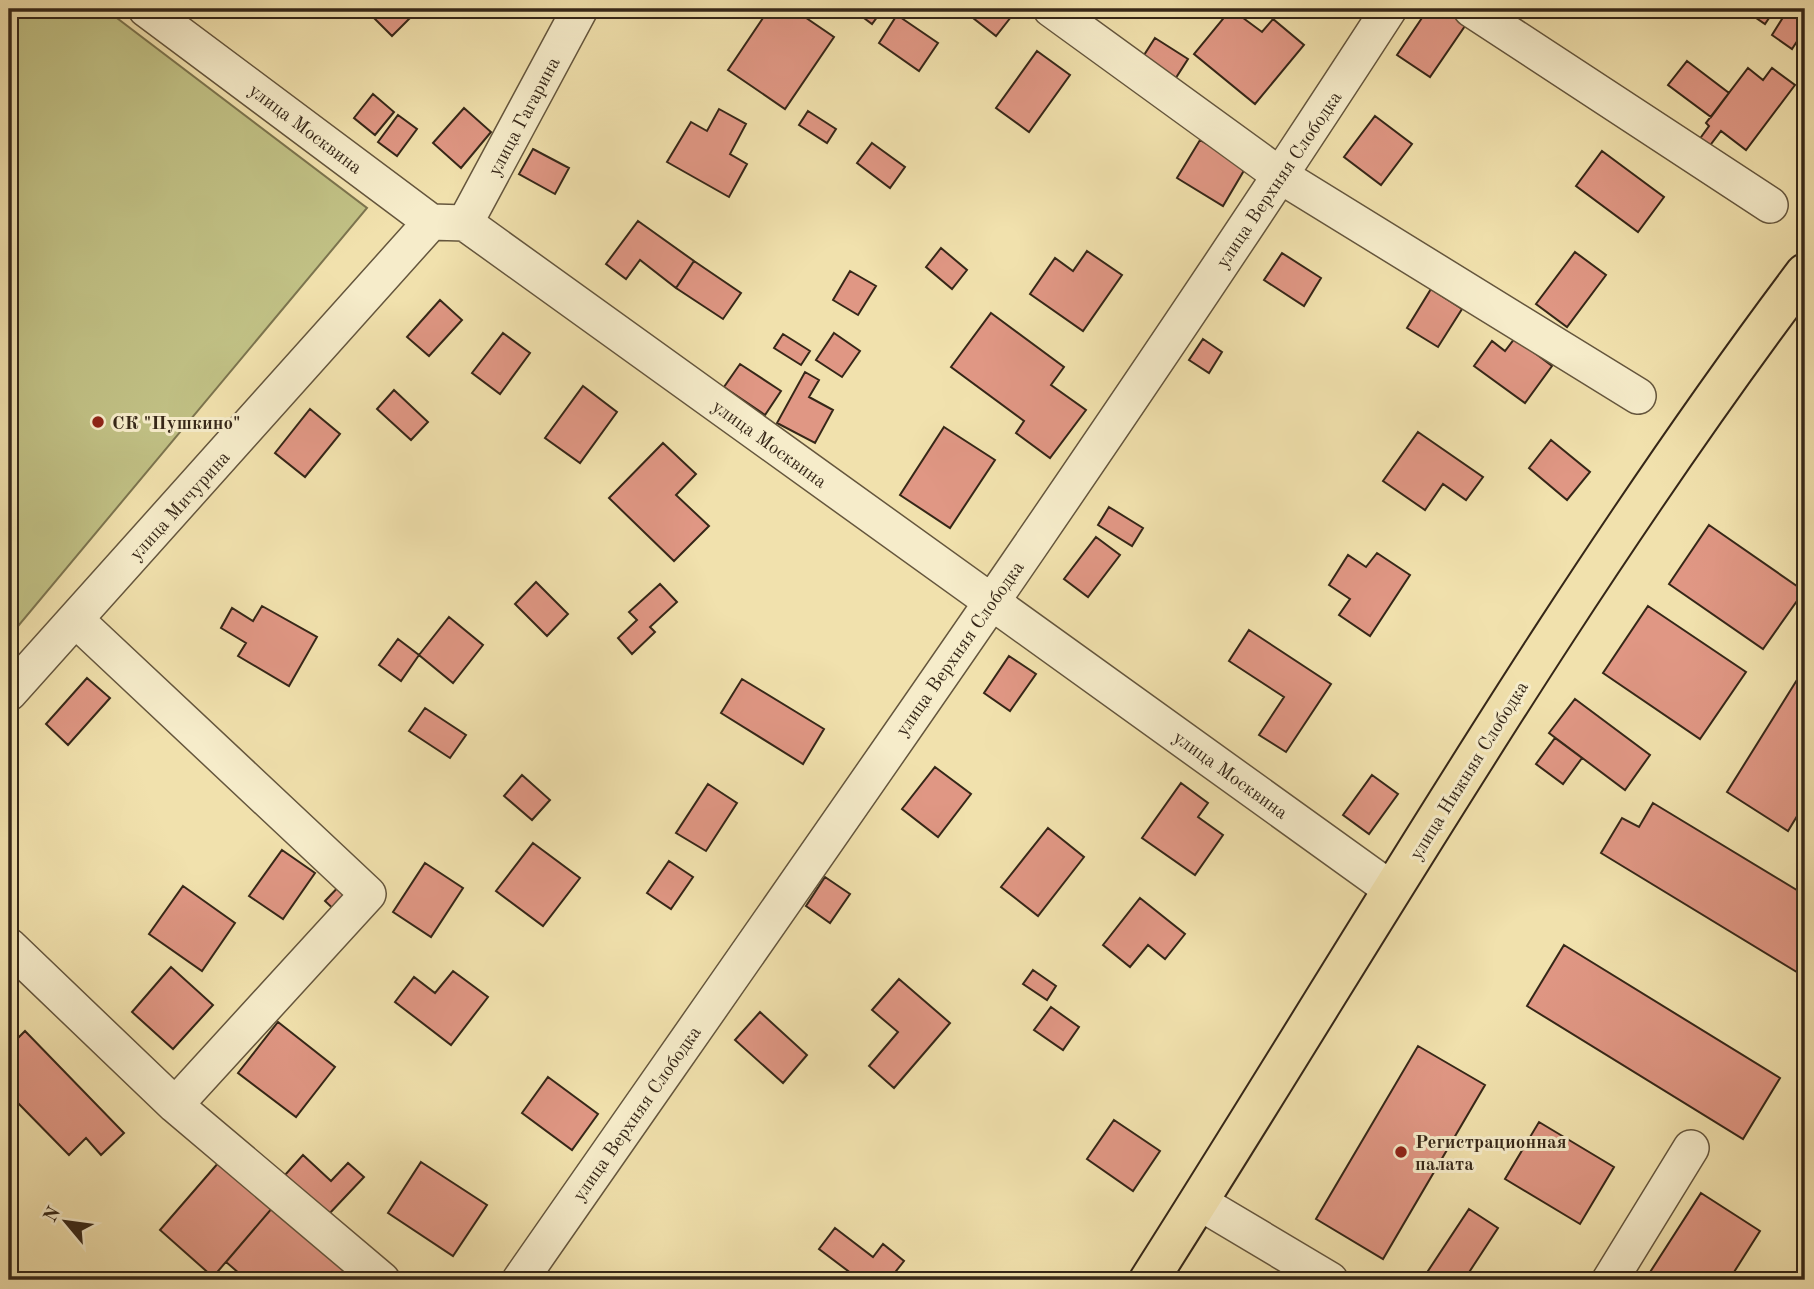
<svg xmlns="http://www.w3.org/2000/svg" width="1814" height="1289" font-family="'Old Standard TT',serif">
<rect width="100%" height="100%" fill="#f1e1ad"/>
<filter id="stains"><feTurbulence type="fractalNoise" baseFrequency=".00286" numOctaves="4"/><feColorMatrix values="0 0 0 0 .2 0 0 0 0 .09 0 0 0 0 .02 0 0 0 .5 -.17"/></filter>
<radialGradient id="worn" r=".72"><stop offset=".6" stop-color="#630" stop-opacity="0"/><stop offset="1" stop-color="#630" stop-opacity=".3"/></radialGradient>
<path fill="#c1c185" stroke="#7c744e" stroke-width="2" d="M9,9H105L367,208L9,637Z"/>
<path fill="#e09784" stroke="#362718" stroke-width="2" d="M365,9H419L392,36Z
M769,9H793L834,37L785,109L728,70Z
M852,9H883L872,24Z
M972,9H1001L1011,17L996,36L968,14Z
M1231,9L1262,32L1273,19L1304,45L1255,104L1194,54Z
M1428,9H1446L1467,23L1430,77L1397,55Z
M1743,9H1775L1765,24Z
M1784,9H1805V29L1792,49L1772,35L1787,11Z
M897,15L938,43L919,71L879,43Z
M1155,38L1188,59L1170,87L1137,66Z
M1037,51L1070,75L1029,132L996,108Z
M1687,61L1729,93L1711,117L1668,85Z
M1748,68L1763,80L1772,68L1795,85L1746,150L1721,131L1705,152L1696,144L1709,126L1706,123Z
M373,94L394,112L375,135L354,118Z
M464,108L491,132L461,168L433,143Z
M719,109L746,124L730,154L747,164L729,197L667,162L691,122L707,131Z
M808,111L836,129L827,143L799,125Z
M398,115L417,129L397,156L378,142Z
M1375,116L1412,144L1381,185L1344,157Z
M1200,140L1246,167L1223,206L1177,178Z
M872,143L905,167L890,188L857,163Z
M533,149L569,168L555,194L519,174Z
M1602,151L1664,197L1638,232L1576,186Z
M638,221L694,261L676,288L640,260L626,279L606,264Z
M941,248L967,270L952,289L926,267Z
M1087,251L1122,275L1083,331L1030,294L1055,258L1073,271Z
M1575,252L1606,275L1567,327L1536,304Z
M1282,253L1321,278L1304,306L1264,280Z
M694,261L741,293L723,319L676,288Z
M850,271L876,286L858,315L833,300Z
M1431,289L1462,309L1438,347L1407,328Z
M440,300L462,320L429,356L407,337Z
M991,313L1064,367L1051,385L1086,410L1050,458L1016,433L1024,421L951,367Z
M503,333L530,353L500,394L472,373Z
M834,333L860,351L842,377L816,360Z
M783,334L810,351L801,365L774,348Z
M1515,338L1552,366L1525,403L1474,366L1492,341L1505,351Z
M1203,339L1222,352L1209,373L1189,360Z
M740,364L781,391L765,415L724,387Z
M805,372L819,380L809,397L833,410L815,443L777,423Z
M583,386L617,412L580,463L545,438Z
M394,390L428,422L411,440L377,409Z
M310,409L340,434L305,477L275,453Z
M944,427L995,460L950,528L900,495Z
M1418,432L1483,477L1466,500L1443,484L1425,510L1383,481Z
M1551,440L1590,472L1567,500L1529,468Z
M663,443L696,474L676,495L709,526L674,561L609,498Z
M1109,507L1143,528L1132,546L1098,525Z
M1709,525L1804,591L1763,649L1669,584Z
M1096,537L1120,555L1088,597L1064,579Z
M1377,553L1410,575L1370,636L1339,615L1350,599L1329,585L1348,555L1366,567Z
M536,582L568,614L547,636L515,604Z
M660,584L677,602L650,627L655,632L632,654L618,638L637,620L629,612Z
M262,606L317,637L289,686L238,656L246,643L221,628L232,608L253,621Z
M1648,606L1746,672L1700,739L1603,673Z
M449,617L483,645L453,683L419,655Z
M1249,630L1331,684L1286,752L1259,735L1284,697L1229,661Z
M398,639L419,655L401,681L379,665Z
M1009,656L1036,674L1010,711L984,693Z
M1805,667V803L1788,831L1727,792Z
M87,678L110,698L68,745L46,724Z
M742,679L824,729L803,764L721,713Z
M1575,699L1650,755L1625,790L1549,733Z
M425,708L466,735L450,758L409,731Z
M1555,738L1582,758L1563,784L1536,764Z
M935,767L971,794L938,837L902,809Z
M522,775L550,800L532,820L504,796Z
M1372,775L1398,794L1369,834L1343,815Z
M1181,783L1208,803L1198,817L1223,835L1195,875L1142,838Z
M708,784L737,803L706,851L676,833Z
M1653,803L1805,895V977L1601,853L1622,818L1639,827Z
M1048,828L1084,857L1038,916L1001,887Z
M533,843L580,878L543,926L496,891Z
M282,850L315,873L283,919L249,896Z
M669,861L693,877L671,909L647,893Z
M425,863L463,888L431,937L393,912Z
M825,877L850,894L830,923L806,906Z
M345,880L360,894L340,915L325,901Z
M183,886L235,923L202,971L149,934Z
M1140,898L1185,934L1165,959L1148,945L1130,967L1103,945Z
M1564,945L1780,1078L1743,1139L1527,1006Z
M171,967L213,1005L173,1049L132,1012Z
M1033,970L1056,986L1047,1000L1023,984Z
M453,971L488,997L451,1045L395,1002L414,977L435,993Z
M899,979L950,1023L894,1088L869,1066L898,1032L872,1010Z
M1051,1007L1079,1027L1063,1050L1034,1030Z
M760,1012L807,1055L783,1083L735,1040Z
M278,1022L335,1067L296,1117L238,1073Z
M25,1031L124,1133L101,1155L86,1138L69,1155L14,1099L9,1104V1047Z
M1418,1046L1485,1085L1383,1259L1316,1219Z
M548,1077L598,1114L572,1150L522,1113Z
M1114,1120L1160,1151L1133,1191L1087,1159Z
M1539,1122L1614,1167L1580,1224L1505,1179Z
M226,1154L279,1200L213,1277L160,1230Z
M303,1155L331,1181L348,1163L364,1177L328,1215L285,1175Z
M421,1162L487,1205L453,1256L388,1213Z
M1701,1193L1760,1231L1729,1280H1645Z
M279,1200L370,1280H247L226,1262Z
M1469,1209L1498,1228L1464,1280H1422Z
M835,1228L873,1257L883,1244L904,1261L889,1280H860L819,1249Z"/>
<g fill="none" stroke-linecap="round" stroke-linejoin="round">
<defs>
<path id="minor" d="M146,9L431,222L465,223L1392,890
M1051,9L1281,176L1638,396
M1471,9L1770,205
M465,223L580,9
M76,620L368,894L175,1105
M9,693L431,222
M9,946L175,1105L382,1280
M1199,1202L1330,1280
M520,1280C813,859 1110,440 1389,9
M1610,1280L1691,1148"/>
<path id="major" d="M1149,1280C1364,942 1564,593 1805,273"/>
</defs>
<use href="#minor" stroke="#65563d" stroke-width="38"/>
<use href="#major" stroke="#362718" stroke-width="42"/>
<use href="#minor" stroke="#f6ecca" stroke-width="35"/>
<use href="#major" stroke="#f1e1ad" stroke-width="38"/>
</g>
<g fill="#8f2418" stroke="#f6ecca" stroke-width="2.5">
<circle cx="98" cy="422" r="7"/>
<circle cx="1401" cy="1152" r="7"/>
</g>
<g text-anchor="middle" stroke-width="6" stroke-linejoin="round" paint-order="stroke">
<g font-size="19" fill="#362718" stroke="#f6ecca">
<text transform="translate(523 116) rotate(-62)" y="7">улица Гагарина</text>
<text transform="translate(306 128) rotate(37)" y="7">улица Москвина</text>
<text transform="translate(1278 179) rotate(-56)" y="7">улица Верхняя Слободка</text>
<text transform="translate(770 443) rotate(36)" y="7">улица Москвина</text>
<text transform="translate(179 505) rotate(-48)" y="7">улица Мичурина</text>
<text transform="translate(959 648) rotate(-55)" y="7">улица Верхняя Слободка</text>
<text transform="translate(1468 770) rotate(-58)" y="7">улица Нижняя Слободка</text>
<text transform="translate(1231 774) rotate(36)" y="7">улица Москвина</text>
<text transform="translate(636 1113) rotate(-55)" y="7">улица Верхняя Слободка</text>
</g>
<g font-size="19" font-weight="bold" fill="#362718" stroke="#f6ecca" text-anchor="start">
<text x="112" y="429">СК "Пушкино"</text>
<text x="1415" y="1148">Регистрационная<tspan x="1415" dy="22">палата</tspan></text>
</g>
</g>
<rect width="1814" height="1289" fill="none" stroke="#f1e1ad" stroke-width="35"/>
<rect x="10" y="10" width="1793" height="1268" fill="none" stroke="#362718" stroke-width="3.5"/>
<rect x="18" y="18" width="1779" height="1254" fill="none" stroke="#362718" stroke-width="2"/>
<g transform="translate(66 1222) rotate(299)" stroke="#f6ecca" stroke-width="5" paint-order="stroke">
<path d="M0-5L12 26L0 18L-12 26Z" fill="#362718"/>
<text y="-10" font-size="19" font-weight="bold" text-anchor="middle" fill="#362718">N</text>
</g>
<rect width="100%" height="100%" filter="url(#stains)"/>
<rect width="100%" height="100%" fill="url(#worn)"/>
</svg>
